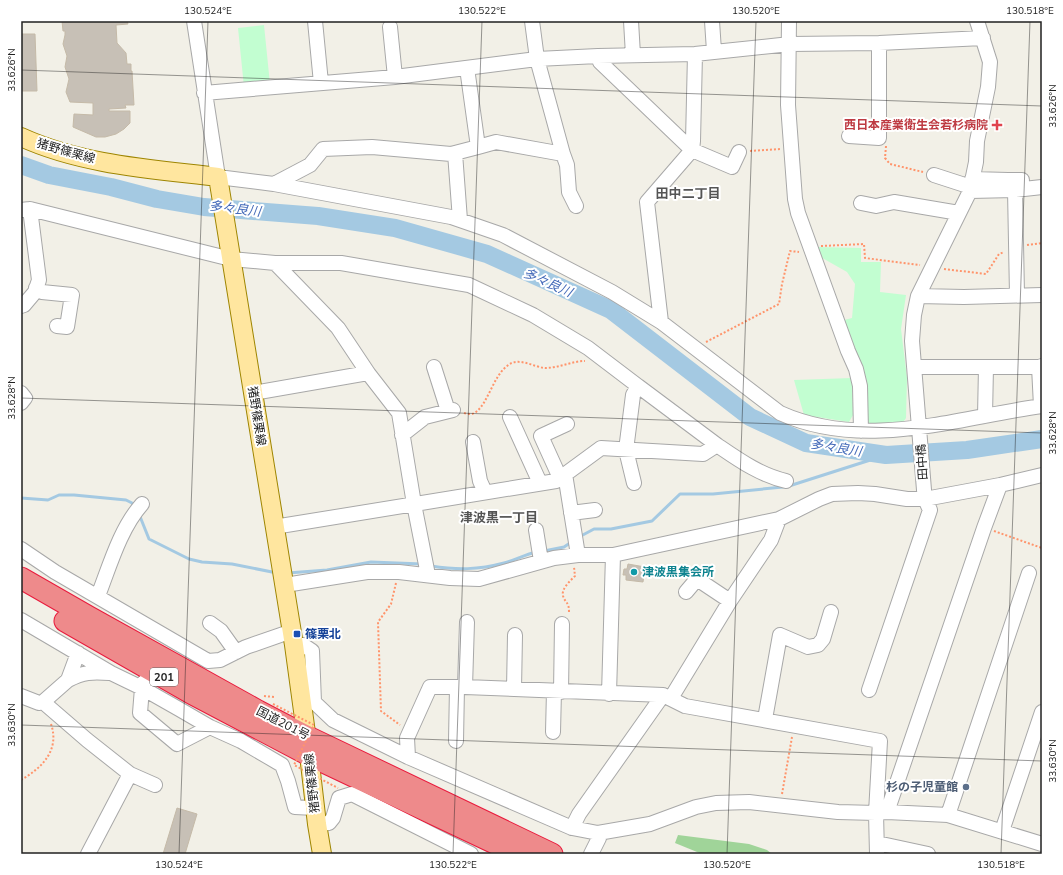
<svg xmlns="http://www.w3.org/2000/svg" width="1063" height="875" font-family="'Nunito Sans','Noto Sans JP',sans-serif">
<rect width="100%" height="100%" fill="#f2f0e7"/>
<path fill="#a0d499" d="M678,835L749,844L767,850L772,854H702L675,843Z"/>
<path fill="#c2fed1" d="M264,25L270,84L244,87L238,28Z
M816,247L861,248V262H881L880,292L906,295L901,329L907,378L906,418L902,424L865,423L844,320L852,318L855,284L847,272L817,255Z
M852,378L853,415L849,422L804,415L794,380Z"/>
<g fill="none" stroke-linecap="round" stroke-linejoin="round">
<path stroke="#a4c9e2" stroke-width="3" d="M789,486L886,455
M21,498L48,500L59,495H74L126,500L132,503L135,507
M139,514L149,539L189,559L202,562L232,564L277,573
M579,537L594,529H611L652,521L680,494H713L783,487
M544,551L564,547L573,541
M431,566C457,570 478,570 504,563C515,560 526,554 537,552
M288,573L327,570L371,562L422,564"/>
<path stroke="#a4c9e2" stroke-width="18" d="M21,165L49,175L111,187L157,199L204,207L318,216L395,228L487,254L611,310L750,417L806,443L886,455L967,450L1042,439"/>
</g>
<path fill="#c7c0b6" stroke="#c5baa8" d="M62,21H127L128,24L116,25L117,43L126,53L127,64H131V71H132L134,105H125L126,108L109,109V111H130V123L124,129L116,134L105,137H96L73,127L74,114L93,115V103L70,102L66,92L69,79L65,67L67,56L63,44L65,35V31H63Z
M21,34H35L37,91H21Z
M628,564L645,567L643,582L626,580V575H623L624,569H627Z
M177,808L197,814L185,854H163Z"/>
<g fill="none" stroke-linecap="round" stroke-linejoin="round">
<defs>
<path id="minor" d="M194,21L218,177L274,184L451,217L503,235L612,292L661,322L780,413C864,451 956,418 1042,406
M315,21L321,83
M631,21L633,55
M712,21L714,51
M789,21L788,105L795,199L798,213L848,351L856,369L860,386L861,431
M390,27L395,77
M695,54L693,141L692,150L732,167L739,152
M598,56L600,62L692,150L647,202L661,322
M204,93L395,77L537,59L598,56L695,54L790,44L879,43L983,38
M849,136L879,138V43
M478,147L496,142L563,154L537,59L532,21
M455,153L460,220
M563,154L567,165L569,192L576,206
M934,175L971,187
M972,179L1008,180H1022
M274,184L310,165L323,149L372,147L451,154L478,147L467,68
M1015,190L1017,295
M970,191L1015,190L1042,187
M861,203L876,206L894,202L959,213
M21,210L30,209L231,259L275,263H341L469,285L533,315L588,348L638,386
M36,288L42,292L72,295L67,327L57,326
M918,296L964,297L1042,295
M21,306L24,305L35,292L39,280L30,209
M434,367L448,411
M914,367H1039L1042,366
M1039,367L1041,406
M368,373L399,413L414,504L428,575
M21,393L25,398L21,403
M253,393L368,373L338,328L275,263
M985,416L986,367
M510,417L540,483
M402,435L425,417L453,410
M473,442L480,481L485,492
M717,445C739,460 760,475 786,481
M565,474L578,555
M560,478L541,436L567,424
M571,513L595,510
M274,527L556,481L601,448L703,454L717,445L638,386L633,395L626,450L634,483
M536,530L541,561
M21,549L55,572L208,661L220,660L246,647L292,631
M285,585L367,572H399L450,578L479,579L554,558L578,555H613L779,519L819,499L832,494L858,493L875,494L907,499H925L1000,485L1042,475
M686,592L697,579L730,601
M98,596C110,565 120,529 142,504
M21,620L111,673L142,688L179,709L210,727L241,741L282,765L288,781L295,807L315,808
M210,623L221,631L236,652
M294,645H303L312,651L314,702L333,720L408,757L572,828L598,833L650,824L696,807L716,803L749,802L838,812L876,813L887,812L948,815L1042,844
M68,680C84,672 91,672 109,673
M144,682L142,688L140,713L177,744L210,727
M465,687L467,622
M514,689L515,635
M869,690L930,510L925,499L924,490L912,341L914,315L918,296L970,191L976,162L977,141L988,87L990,62L977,21
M561,692L562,624
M609,694L613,555
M21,696L39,703L43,702L68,680L78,653
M671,698L730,601L771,540L779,519
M43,702L87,740L130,774L155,785
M765,719L780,635L808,647L818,645L823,639L831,612
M553,732L554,691
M456,741L457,687
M408,757L407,738L430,687H465L663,695L685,706L880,741L876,813L877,854
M887,812L984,528L1000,485
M948,815L1029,573
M317,824L329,823L333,818L339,798L352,794L471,854
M572,828L579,814L663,695
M1002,831L1042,712
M877,843L928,854
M88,854L130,774
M591,854L599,838L598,833"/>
<path id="major" d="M21,137C82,165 152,169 218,177L294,645L309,755L317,824L322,854"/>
<path id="highway" d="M21,578L89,617L258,711L306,736L552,854
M65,621L191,693L309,755L518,854"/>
</defs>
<use href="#minor" stroke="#a8a8a8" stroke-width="16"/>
<use href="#major" stroke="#9e8500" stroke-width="20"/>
<use href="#highway" stroke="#e91b3d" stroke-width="23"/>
<path stroke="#ff946b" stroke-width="2" stroke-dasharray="2 2" stroke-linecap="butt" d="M886,146L885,158L890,164L923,172
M750,151L780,149
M1027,245L1042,243
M821,246L864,244L865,258L920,265
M944,269L986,274L999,254L1004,252
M706,342L779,304L782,284L790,251L799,252
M464,413C468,414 473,415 476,412C488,403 493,377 507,366C518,356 533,367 545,368C559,368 572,361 585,361
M994,531L1042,548
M396,583L391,604L378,622L381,711L400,725
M569,612C569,602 566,604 563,596C561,589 570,581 575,576L574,567
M264,696L274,697
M21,780C42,768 60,750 51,724
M782,794L792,737"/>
<use href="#minor" stroke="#fff" stroke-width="14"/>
<use href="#major" stroke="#ffe69f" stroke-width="18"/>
<use href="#highway" stroke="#ee8a8b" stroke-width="21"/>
<path stroke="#ff946b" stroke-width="2" stroke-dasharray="2 2" stroke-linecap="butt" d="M273,704L314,725L294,765L338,788"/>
</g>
<path fill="none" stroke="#212121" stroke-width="1" stroke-opacity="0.45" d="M21,70L1042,106M21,398L1042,433M21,725L1042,761M179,854L208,21M453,854L482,21M727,854L756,21M1001,854L1030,21"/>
<path fill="#e0444e" stroke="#fff" stroke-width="1.5" d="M995 119h4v4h4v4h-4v4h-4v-4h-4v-4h4z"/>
<circle fill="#0f9aa8" stroke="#fff" stroke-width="1.5" cx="634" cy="572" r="4"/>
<rect fill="#1a4fb4" stroke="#fff" stroke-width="1.5" x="293" y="630" width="8" height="8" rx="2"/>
<circle fill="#5c6f8a" stroke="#fff" stroke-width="1.5" cx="966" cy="787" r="4"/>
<g text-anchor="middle" stroke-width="4" stroke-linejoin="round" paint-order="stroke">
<rect fill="#fff" stroke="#646464" stroke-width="1" x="150" y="668" width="28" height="18" rx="3"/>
<g font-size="11" font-weight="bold" fill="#212121">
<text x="164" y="681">201</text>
</g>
<g font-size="12" font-weight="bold" fill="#be3a42" stroke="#fff" text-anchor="end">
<text x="988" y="129">西日本産業衛生会若杉病院</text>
</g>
<g font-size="12" fill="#212121" stroke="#fff">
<text transform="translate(66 151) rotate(16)" y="4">猪野篠栗線</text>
<text transform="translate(257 416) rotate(81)" y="4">猪野篠栗線</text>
<text transform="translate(922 462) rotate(-94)" y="4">田中橋</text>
<text transform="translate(283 723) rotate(27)" y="4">国道201号</text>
<text transform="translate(312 783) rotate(-96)" y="4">猪野篠栗線</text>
</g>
<g font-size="12" font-weight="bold" fill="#0d838f" stroke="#fff" text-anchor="start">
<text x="642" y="576">津波黒集会所</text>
</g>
<g font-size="12" font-weight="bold" fill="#164399" stroke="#fff" text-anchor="start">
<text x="305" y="638">篠栗北</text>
</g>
<g font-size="12" font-weight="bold" fill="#4e5e75" stroke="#fff" text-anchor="end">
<text x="958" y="791">杉の子児童館</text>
</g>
<g font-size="13" font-weight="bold" fill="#545454" stroke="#fff">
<text x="688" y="198">田中二丁目</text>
<text x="499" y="522">津波黒一丁目</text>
</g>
<g font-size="13" font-style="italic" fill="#446ab9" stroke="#fff">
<text transform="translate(235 208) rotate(7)" y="5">多々良川</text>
<text transform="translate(548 282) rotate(24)" y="5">多々良川</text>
<text transform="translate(836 447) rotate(9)" y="5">多々良川</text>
</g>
</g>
<rect width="1063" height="875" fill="none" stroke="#ffffff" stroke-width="44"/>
<rect x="22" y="22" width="1019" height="831" fill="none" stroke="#212121" stroke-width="1.5"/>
<g font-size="10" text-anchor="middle" fill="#212121">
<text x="208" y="14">130.524°E</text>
<text x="482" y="14">130.522°E</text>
<text x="756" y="14">130.520°E</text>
<text x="1030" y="14">130.518°E</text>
<text transform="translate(11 70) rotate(-90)" y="4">33.626°N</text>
<text transform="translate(1052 106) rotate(-90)" y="4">33.626°N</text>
<text transform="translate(11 398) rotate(-90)" y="4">33.628°N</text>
<text transform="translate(1052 433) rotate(-90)" y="4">33.628°N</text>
<text transform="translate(11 725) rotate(-90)" y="4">33.630°N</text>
<text transform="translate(1052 761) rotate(-90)" y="4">33.630°N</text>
<text x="179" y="868">130.524°E</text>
<text x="453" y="868">130.522°E</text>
<text x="727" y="868">130.520°E</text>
<text x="1001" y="868">130.518°E</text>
</g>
</svg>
